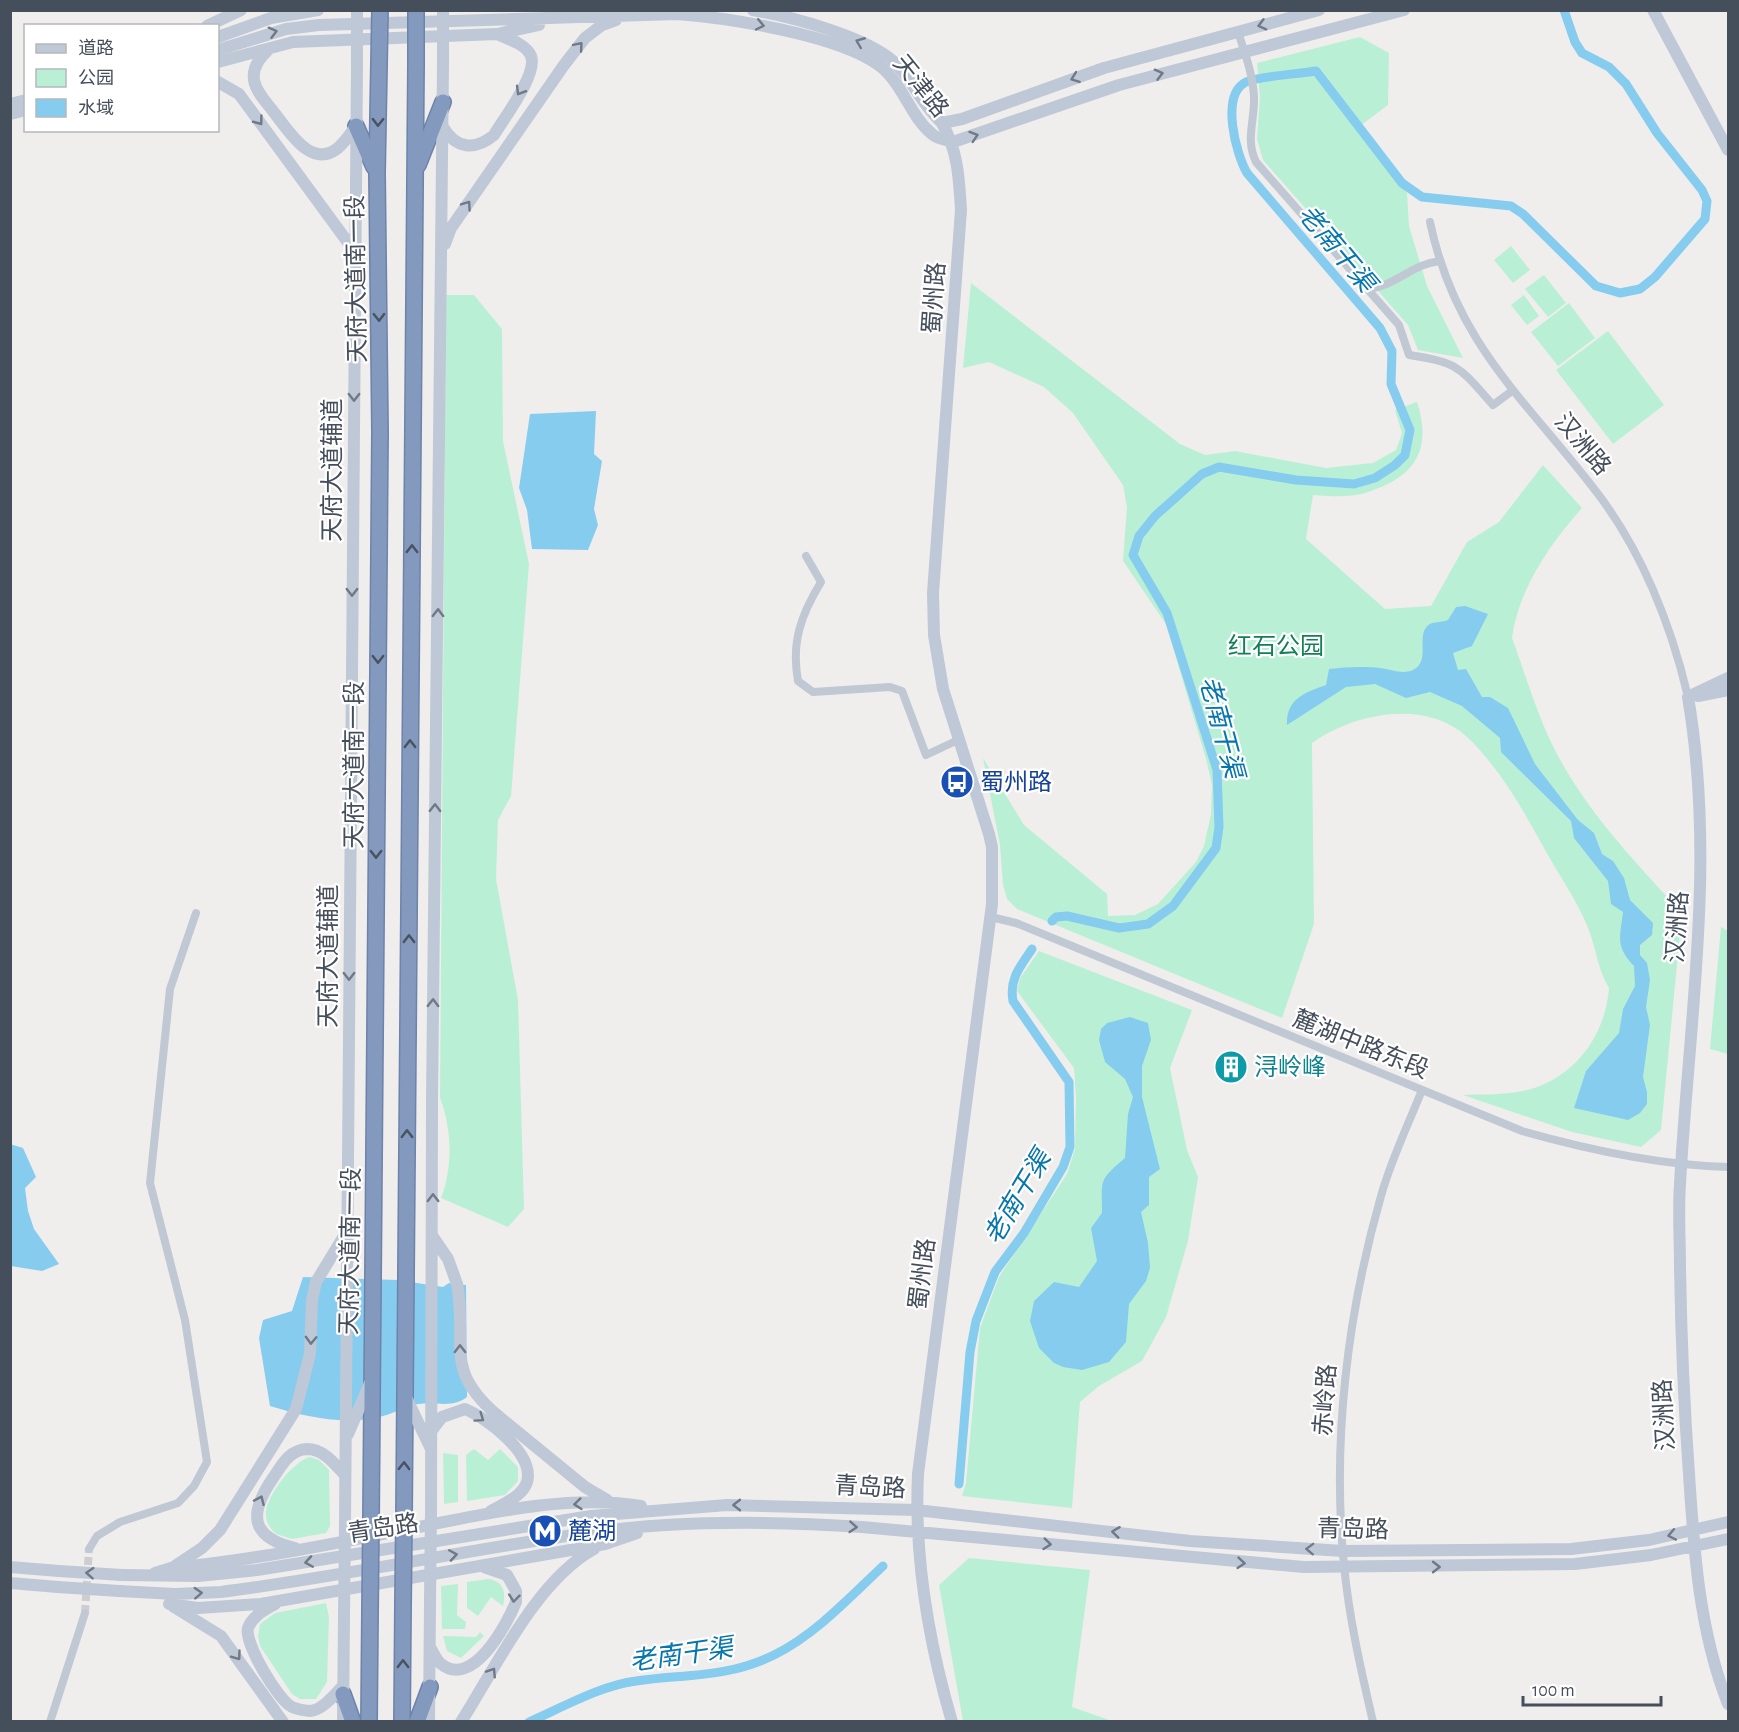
<svg xmlns="http://www.w3.org/2000/svg" width="1739" height="1732" font-family="'Alegreya Sans','Noto Sans SC',sans-serif">
<rect width="100%" height="100%" fill="#f0eded"/>
<path fill="#b9f0d5" d="M1360,37L1389,53L1388,105L1356,129L1407,193L1409,226L1427,286L1463,358L1418,350L1408,325L1263,160L1257,139L1260,97L1257,63Z
M1511,246L1530,270L1513,283L1494,260Z
M1544,275L1566,303L1548,317L1525,289Z
M971,283L1180,444L1205,455L1235,451L1326,468L1373,463L1396,450L1402,433L1395,410L1417,402C1433,451 1414,478 1365,493C1349,498 1329,496 1313,495L1306,539L1385,609L1431,606L1467,542L1499,522L1543,465L1582,508C1550,544 1519,588 1512,638C1525,673 1539,721 1557,754C1588,813 1637,864 1682,913L1661,1130L1641,1147L1572,1132L1463,1095C1479,1094 1494,1095 1510,1093C1566,1088 1605,1042 1609,988C1596,965 1597,950 1588,928C1577,900 1558,874 1544,848C1522,808 1499,767 1466,736C1424,698 1352,714 1312,743L1314,924L1282,1018L1017,909L1007,899L1003,885L1000,845L983,758L1024,825L1107,894L1108,916L1135,915L1158,904L1196,862L1204,846L1211,814L1212,785L1206,759L1166,624L1123,561L1127,507L1123,485L1073,413L1044,387L989,362L963,368Z
M446,295H474L502,329L503,441L529,564L511,796L498,820L496,879L518,1000L524,1209L508,1227L441,1198C453,1167 452,1129 440,1098Z
M1524,295L1539,316L1527,325L1511,305Z
M1569,303L1595,338L1558,366L1531,332Z
M1608,331L1664,405L1613,444L1556,370Z
M1721,927L1728,931V1054L1710,1049Z
M1039,951L1192,1010L1170,1068L1187,1150L1198,1177L1188,1241L1166,1317L1142,1361L1099,1386L1080,1402L1072,1508L962,1496L966,1483L980,1328L999,1277L1067,1174L1075,1149L1076,1098L1074,1068L1017,991L1020,978Z
M474,1449L488,1460L500,1449L518,1467V1481L505,1495L467,1501L466,1455Z
M443,1453L458,1455V1502L444,1504Z
M310,1457L319,1460L329,1470L330,1526L326,1533L292,1539L276,1534C271,1529 267,1524 266,1517C263,1499 293,1461 310,1457Z
M969,1558L1090,1570L1072,1707L1112,1721H963L939,1585Z
M488,1579C504,1581 506,1592 503,1606L491,1597L478,1616L467,1608V1582Z
M458,1584L457,1615L466,1622L465,1629H442L441,1586Z
M326,1603L329,1617L327,1682L316,1699H300L292,1694L260,1646L258,1636L260,1624L275,1613Z
M480,1632L484,1636L461,1658L447,1651L443,1636L476,1637Z"/>
<path fill="#85ccef" d="M596,411L594,454L602,461L594,509L598,525L588,550L532,549L527,510L519,488L530,414Z
M1465,606L1488,614L1472,646L1453,653L1458,670L1466,669L1482,697H1490L1508,708L1535,764L1578,820L1594,833L1602,854L1613,861L1624,878L1630,900L1653,923L1652,935L1640,945V955L1647,963L1650,980L1646,1007L1650,1025L1643,1077L1647,1092V1104L1640,1113L1628,1120L1574,1108L1586,1071L1619,1033L1623,1009L1635,986L1634,966C1615,946 1620,938 1623,912L1611,904L1608,881L1574,838L1571,821L1501,752L1500,738L1462,706L1430,692L1406,698L1375,684L1346,687L1287,725C1286,699 1304,693 1326,685L1329,669C1345,667 1364,666 1380,668C1391,669 1402,675 1413,670C1432,661 1414,633 1430,624C1434,622 1443,622 1448,620L1456,607Z
M1130,1017L1148,1023L1151,1040L1142,1066V1097L1160,1169L1149,1177V1205L1141,1212L1148,1243L1150,1268L1146,1281L1129,1304L1126,1342L1109,1362L1082,1370L1063,1367L1054,1363L1039,1348L1030,1321L1034,1301L1054,1282L1079,1287L1097,1261L1091,1228L1102,1213C1102,1179 1098,1181 1125,1158L1128,1114L1133,1097L1125,1079L1105,1062L1099,1040L1101,1029L1107,1023Z
M10,1144L23,1148L36,1177L25,1188L28,1211L34,1229L59,1264L42,1271L11,1266Z
M303,1277L397,1280L443,1287L449,1283L466,1285L467,1397C451,1409 437,1401 418,1404C407,1405 395,1413 383,1416C346,1426 306,1417 270,1406L259,1338L263,1320L292,1311Z"/>
<g fill="none" stroke-linecap="round" stroke-linejoin="round">
<path stroke="#85ccef" stroke-width="9" d="M1052,921L1056,917L1067,916L1119,928L1148,924L1173,906L1216,848L1219,827L1217,770L1167,613L1133,555L1139,536L1155,516L1202,474L1219,467L1296,480L1354,484L1375,478L1395,465L1405,455L1410,430L1391,384L1392,351L1380,328L1247,173C1236,154 1220,95 1246,82C1259,76 1299,74 1316,71L1402,183L1422,197L1511,206L1523,214L1596,286L1620,293L1640,289L1655,277L1705,219L1707,201L1702,190L1657,133L1626,84L1609,67L1582,53L1575,42L1564,10
M959,1484L970,1352L976,1321L995,1272L1024,1233L1063,1167L1070,1147L1069,1082L1013,1001C1009,979 1020,967 1032,949
M529,1722C561,1708 602,1685 636,1681C685,1674 727,1678 774,1655C815,1635 850,1597 883,1566"/>
<path stroke="#cecdd0" stroke-width="8" stroke-dasharray="8 4" stroke-linecap="butt" d="M85,1613L89,1549"/>
<defs>
<path id="highway" d="M356,126L374,167
M418,165L443,102
M404,1516L416,64
M371,1519L380,432L377,173L379,64
M343,1694L353,1722
M369,1722L370,1612
M402,1722L403,1606
M417,1722L430,1687"/>
</defs>
<use href="#highway" stroke="#6e83aa" stroke-width="18"/>
<path stroke="#c0c8d3" stroke-width="8" d="M1238,32C1245,53 1253,75 1254,97C1255,120 1245,140 1256,162L1399,325L1409,355C1459,362 1460,368 1493,405L1512,391
M1430,222C1455,342 1524,398 1595,490C1641,549 1671,624 1688,697
M1367,289C1397,286 1411,264 1440,261
M806,556L821,582C801,615 791,642 798,681L813,692L890,687L902,691L926,755L958,740
M991,917L1016,923L1522,1131C1589,1150 1658,1165 1728,1167
M89,1549L97,1536L120,1522L178,1503L194,1486L207,1462L185,1320L150,1183L170,989L196,913
M50,1722L85,1613
M1373,1722C1361,1670 1349,1618 1344,1565C1332,1442 1347,1315 1381,1196C1391,1160 1408,1125 1422,1090"/>
<path stroke="#bfc8d7" stroke-width="12" d="M753,10C791,17 866,36 894,62C912,79 921,104 942,123L962,119L1104,68L1319,10
M1653,10L1728,150
M207,26L241,10
M218,37L271,18L318,10
M270,48C261,57 252,66 254,80C256,93 269,105 276,115C290,133 312,169 338,148C345,142 351,133 356,126
M218,50L286,29L319,25L677,14C729,18 839,35 880,66C903,84 910,116 932,134C937,139 947,140 953,142L1119,85L1404,10
M218,62L293,42L497,34L539,25
M218,82L239,94L355,252
M10,104L26,100
M10,114L26,110
M942,123C958,151 959,178 961,210L933,593L934,635L943,689L989,834L992,847V904L918,1474C914,1559 928,1640 952,1722
M443,127C456,149 475,151 494,135C504,118 538,74 531,56C526,44 508,39 497,34
M445,244L451,228L564,65L585,38L602,25L616,20
M1698,696L1728,690
M1688,697C1716,862 1689,1019 1680,1184C1678,1211 1680,1239 1680,1266C1681,1335 1684,1405 1689,1474C1694,1552 1699,1630 1728,1704
M1688,697L1728,678
M433,1237L448,1259L457,1284
M405,1395L430,1447
M497,1415L585,1487L607,1500
M432,1430L442,1417L465,1409C487,1418 535,1454 527,1482C523,1496 503,1504 491,1511
M348,1434L371,1381
M431,1512L432,1102L443,65
M345,1524L357,65
M295,1548C249,1537 249,1513 273,1478C282,1465 289,1450 307,1449C323,1449 334,1463 344,1474
M175,1566L202,1548L220,1530L296,1409L310,1354L312,1300L316,1282L347,1231
M10,1567L59,1571
M155,1573L171,1568C255,1560 337,1543 419,1527C489,1513 571,1494 641,1506
M122,1575L198,1576L257,1570L591,1516L727,1505L916,1510L1190,1541L1343,1551L1571,1549L1649,1540L1728,1522
M10,1583L58,1587
M119,1591L175,1594L221,1592C346,1576 469,1549 594,1532C683,1520 773,1521 862,1527L1304,1567L1575,1564L1651,1555L1728,1539
M169,1604L198,1608L261,1604L605,1544L637,1533
M275,1604C265,1610 252,1616 248,1628C244,1643 278,1700 292,1707C296,1709 306,1711 310,1711C323,1710 335,1694 343,1686
M174,1607L221,1636L283,1722
M430,1647C433,1652 436,1659 440,1663C472,1691 507,1624 516,1602V1591L507,1575L484,1567
M343,1722L344,1616
M429,1722L430,1601
M461,1722C496,1667 537,1580 594,1549"/>
<use href="#highway" stroke="#8399be" stroke-width="15"/>
<defs>
<path id="highway-bridge" d="M379,64L380,10
M416,64V10
M403,1606L404,1516
M370,1612L371,1519"/>
</defs>
<use href="#highway-bridge" stroke="#6e83aa" stroke-width="18" stroke-linecap="butt"/>
<path stroke="#bfc8d7" stroke-width="12" d="M357,65V10
M443,65V10
M457,1284C468,1345 442,1368 497,1415
M59,1571L122,1575
M58,1587L119,1591
M430,1601L431,1512
M344,1616L345,1524"/>
<use href="#highway-bridge" stroke="#8399be" stroke-width="15"/>
</g>
<defs><path id="oneway-chevron" d="M-2-3.5L2.5 0L-2 3.5" fill="none" stroke-width="1.6" stroke-linecap="round" stroke-linejoin="round" transform="scale(1.5)"/></defs>
<g stroke="#707986">
<use href="#oneway-chevron" transform="translate(760 25) rotate(12)"/>
<use href="#oneway-chevron" transform="translate(1262 25) rotate(165)"/>
<use href="#oneway-chevron" transform="translate(273 32) rotate(-15)"/>
<use href="#oneway-chevron" transform="translate(860 42) rotate(-158)"/>
<use href="#oneway-chevron" transform="translate(579 46) rotate(-50)"/>
<use href="#oneway-chevron" transform="translate(1159 74) rotate(-15)"/>
<use href="#oneway-chevron" transform="translate(1075 78) rotate(160)"/>
<use href="#oneway-chevron" transform="translate(520 91) rotate(121)"/>
<use href="#oneway-chevron" transform="translate(259 121) rotate(53)"/>
<use href="#oneway-chevron" transform="translate(974 136) rotate(-18)"/>
<use href="#oneway-chevron" transform="translate(467 205) rotate(-55)"/>
<use href="#oneway-chevron" transform="translate(354 397) rotate(90)"/>
<use href="#oneway-chevron" transform="translate(352 592) rotate(90)"/>
<use href="#oneway-chevron" transform="translate(438 613) rotate(-89)"/>
<use href="#oneway-chevron" transform="translate(435 808) rotate(-89)"/>
<use href="#oneway-chevron" transform="translate(349 976) rotate(90)"/>
<use href="#oneway-chevron" transform="translate(433 1003) rotate(-89)"/>
<use href="#oneway-chevron" transform="translate(433 1198) rotate(-90)"/>
<use href="#oneway-chevron" transform="translate(311 1340) rotate(92)"/>
<use href="#oneway-chevron" transform="translate(460 1349) rotate(-90)"/>
<use href="#oneway-chevron" transform="translate(480 1418) rotate(35)"/>
<use href="#oneway-chevron" transform="translate(260 1500) rotate(-66)"/>
<use href="#oneway-chevron" transform="translate(578 1504) rotate(174)"/>
<use href="#oneway-chevron" transform="translate(737 1505) rotate(180)"/>
<use href="#oneway-chevron" transform="translate(853 1527) rotate(4)"/>
<use href="#oneway-chevron" transform="translate(1116 1532) rotate(-173)"/>
<use href="#oneway-chevron" transform="translate(1672 1535) rotate(169)"/>
<use href="#oneway-chevron" transform="translate(1047 1544) rotate(6)"/>
<use href="#oneway-chevron" transform="translate(1310 1549) rotate(-178)"/>
<use href="#oneway-chevron" transform="translate(453 1555) rotate(-9)"/>
<use href="#oneway-chevron" transform="translate(309 1562) rotate(171)"/>
<use href="#oneway-chevron" transform="translate(1241 1563) rotate(5)"/>
<use href="#oneway-chevron" transform="translate(1436 1567)"/>
<use href="#oneway-chevron" transform="translate(90 1573) rotate(-176)"/>
<use href="#oneway-chevron" transform="translate(198 1593) rotate(-3)"/>
<use href="#oneway-chevron" transform="translate(514 1598) rotate(96)"/>
<use href="#oneway-chevron" transform="translate(237 1656) rotate(54)"/>
<use href="#oneway-chevron" transform="translate(492 1672) rotate(-57)"/>
</g>
<g stroke="#485260">
<use href="#oneway-chevron" transform="translate(378 122) rotate(91)"/>
<use href="#oneway-chevron" transform="translate(379 317) rotate(89)"/>
<use href="#oneway-chevron" transform="translate(412 549) rotate(-90)"/>
<use href="#oneway-chevron" transform="translate(378 659) rotate(90)"/>
<use href="#oneway-chevron" transform="translate(410 744) rotate(-90)"/>
<use href="#oneway-chevron" transform="translate(376 854) rotate(90)"/>
<use href="#oneway-chevron" transform="translate(409 939) rotate(-90)"/>
<use href="#oneway-chevron" transform="translate(407 1134) rotate(-90)"/>
<use href="#oneway-chevron" transform="translate(404 1466) rotate(-89)"/>
<use href="#oneway-chevron" transform="translate(403 1664) rotate(-90)"/>
</g>
<defs>
<symbol id="bus-disc" viewBox="-11 -11 22 22"><circle r="9.5" fill="#1a4fb4" stroke="#fff"/><path d="M-5-6H5V4H4V6H2V4H-2V6H-4V4H-5ZM-3.5-4V0h7V-4ZM-3.5 1.2v1.5H-2V1.2ZM2 1.2v1.5H3.5V1.2Z" fill="#fff"/></symbol>
<symbol id="building-disc" viewBox="-11 -11 22 22"><circle r="9.5" fill="#0f9aa8" stroke="#fff"/><path d="M-4-6H4V6H1V3H-1V6H-4ZM-2.5-4.3h1.7v1.8h-1.7ZM.8-4.3h1.7v1.8H.8ZM-2.5-1h1.7V.8h-1.7ZM.8-1h1.7V.8H.8Z" fill="#fff"/></symbol>
<symbol id="metro-disc" viewBox="-11 -11 22 22"><circle r="9.5" fill="#1a4fb4" stroke="#fff"/><path d="M-5.5 5V-5H-3L0 0L3-5H5.5V5H3V-.5L0 4L-3-.5V5Z" fill="#fff"/></symbol>
</defs>
<g fill-rule="evenodd">
<use href="#bus-disc" x="938" y="763" width="38" height="38"/>
<use href="#building-disc" x="1212" y="1048" width="38" height="38"/>
<use href="#metro-disc" x="526" y="1512" width="38" height="38"/>
</g>
<g text-anchor="middle" stroke-width="4.5" stroke-linejoin="round" paint-order="stroke">
<g font-size="24" fill="#454e5b" stroke="#fff">
<text transform="translate(921 86) rotate(51)" y="8">天津路</text>
<text transform="translate(356 279) rotate(-91)" y="8">天府大道南一段</text>
<text transform="translate(934 298) rotate(-86)" y="8">蜀州路</text>
<text transform="translate(1583 444) rotate(50)" y="8">汉洲路</text>
<text transform="translate(332 470) rotate(-90)" y="8">天府大道辅道</text>
<text transform="translate(354 765) rotate(-90)" y="8">天府大道南一段</text>
<text transform="translate(1677 927) rotate(-86)" y="8">汉洲路</text>
<text transform="translate(328 956) rotate(-90)" y="8">天府大道辅道</text>
<text transform="translate(1361 1044) rotate(22)" y="8">麓湖中路东段</text>
<text transform="translate(350 1251) rotate(-89)" y="8">天府大道南一段</text>
<text transform="translate(922 1274) rotate(-83)" y="8">蜀州路</text>
<text transform="translate(1325 1400) rotate(-86)" y="8">赤岭路</text>
<text transform="translate(1664 1415) rotate(-93)" y="8">汉洲路</text>
<text transform="translate(870 1487) rotate(3)" y="8">青岛路</text>
<text transform="translate(383 1528) rotate(-9)" y="8">青岛路</text>
<text transform="translate(1353 1529) rotate(1)" y="8">青岛路</text>
</g>
<g font-size="24" fill="#137f56" stroke="#fff">
<text x="1276" y="654">红石公园</text>
</g>
<g font-size="24" fill="#164399" stroke="#fff" text-anchor="start">
<text x="980" y="790">蜀州路</text>
<text x="568" y="1539">麓湖</text>
</g>
<g font-size="24" fill="#0d838f" stroke="#fff" text-anchor="start">
<text x="1254" y="1075">浔岭峰</text>
</g>
<g font-size="26" font-style="italic" fill="#0776ac" stroke="#fff">
<text transform="translate(1337 248) rotate(50)" y="9">老南干渠</text>
<text transform="translate(1222 727) rotate(75)" y="9">老南干渠</text>
<text transform="translate(1017 1197) rotate(-59)" y="9">老南干渠</text>
<text transform="translate(681 1654) rotate(-8)" y="9">老南干渠</text>
</g>
</g>
<rect width="1739" height="1732" fill="none" stroke="#454e5b" stroke-width="24"/>
<rect x="24" y="24" width="195" height="108" fill="#ffffff" stroke="#b5b8bd" stroke-width="1.5"/>
<rect x="36" y="44" width="30" height="9" fill="#bfc8d7" stroke="#b5b8bd" stroke-width="1.5"/>
<text x="78" y="54" font-size="18" fill="#454e5b">道路</text>
<rect x="36" y="69" width="30" height="18" fill="#b9f0d5" stroke="#b5b8bd" stroke-width="1.5"/>
<text x="78" y="84" font-size="18" fill="#454e5b">公园</text>
<rect x="36" y="99" width="30" height="18" fill="#85ccef" stroke="#b5b8bd" stroke-width="1.5"/>
<text x="78" y="114" font-size="18" fill="#454e5b">水域</text>
<path d="M1523 1696v9h138v-9" fill="none" stroke="#454e5b" stroke-width="3"/>
<text x="1532" y="1696" font-size="18" fill="#454e5b" stroke="#ffffff" stroke-width="4.5" paint-order="stroke">100 m</text>
</svg>
